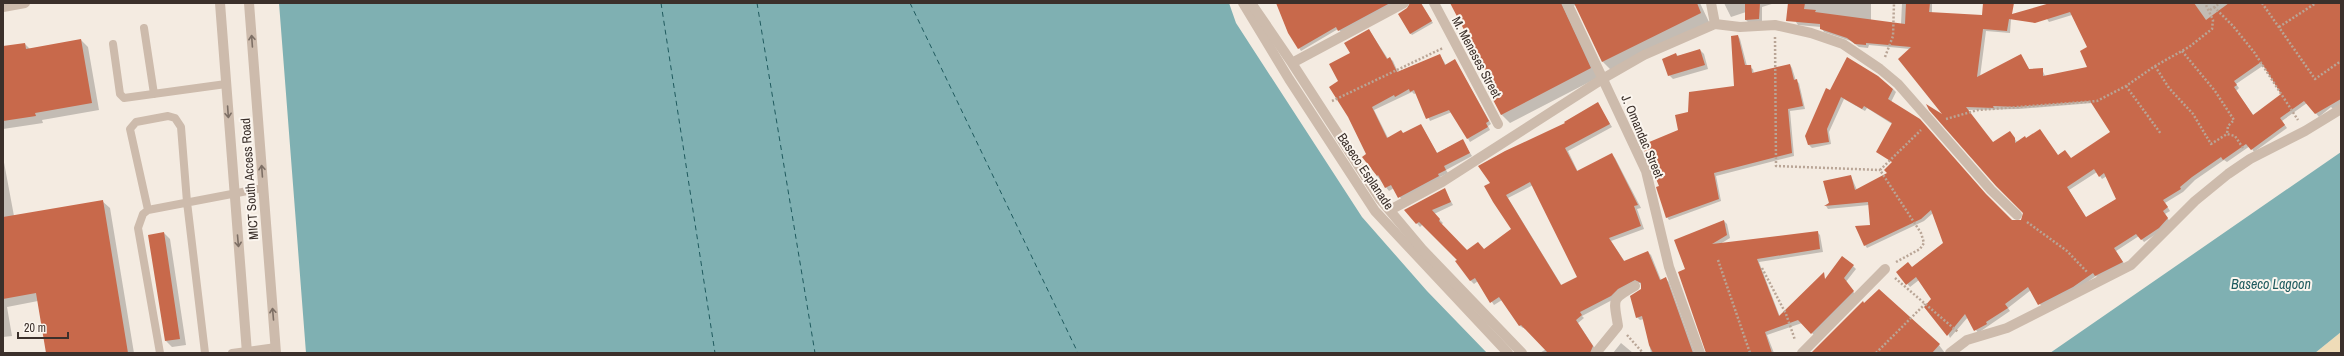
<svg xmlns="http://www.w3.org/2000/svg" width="2344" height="356" font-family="'Archivo Narrow',sans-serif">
<rect width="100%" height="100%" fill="#f4ebe1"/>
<path fill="#efdcb8" d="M2341,332V353H2315Z"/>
<path fill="#7fb0b2" d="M279,3H1229L1236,23L1362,217L1427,291L1487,353H306Z
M2341,152V332L2315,353H2050Z"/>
<path fill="#0003" fill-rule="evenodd" d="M1277,3H1395L1341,32L1338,29L1301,51L1289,33Z
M1451,3H1700L1709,22L1612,71L1603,62L1576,5L1573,6L1599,77L1510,123L1501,114L1488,74Z
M1724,3H1775L1762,7V22L1749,23L1746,20V12L1731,17Z
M1800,3H1871V21L1901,24L1902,3H1932V13L2011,19L2010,33L1986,31L1980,77L2020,55L2030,70L2042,69L2045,76L2089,68V47L2072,15L2049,22L2047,19L2053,3H2341V104L2333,109L2331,107L2319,117L2307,103L2282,121L2287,128L2254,152L2250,146L2227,162L2224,160L2195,180L2183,192L2165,203L2170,211L2165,214L2170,222L2162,230L2144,242L2139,236L2116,251L2125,265L2098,278L2096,276L2076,290L2042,307L2031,290L2008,308L2010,311L1978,333L1968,317L1950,338L1932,299L1919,280L1910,287L1897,272L1912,268L1944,243L1933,213L1924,221L1867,248L1865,245L1871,225L1869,205L1828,209L1826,206L1851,176L1857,190L1889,174L1893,162L1892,124L1867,108L1865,111L1844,99L1829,132L1831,144L1812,148L1809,145L1831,91L1893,89L1896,92L1891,102L2012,221L2020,222L2024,216L2022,210L1946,118L1910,49L1869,45L1868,48L1859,47L1851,41L1824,32L1821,27L1798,25L1796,22ZM2264,65L2283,94L2254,116L2236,91L2239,88L2236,84ZM2093,103L2112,132L2071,159L2058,156L2040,130L2027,139L2017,142L2012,135L1993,143L1967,110L2019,109ZM2097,172L2102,179L2107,176L2117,199L2086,218L2069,190Z
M1425,10L1433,23L1412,35L1410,33Z
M1371,33L1388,59L1390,58L1393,61L1398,72L1440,55L1446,65L1455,60L1491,124L1488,126L1490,130L1470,142L1452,112L1430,121L1417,93L1414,94L1412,92L1374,110L1388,138L1404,134L1421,125L1437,153L1462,140L1472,156L1446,170L1448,173L1440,177L1441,179L1402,200L1394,188L1389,191L1377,176L1339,82L1351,53Z
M1738,36L1740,39L1747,66L1753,69L1754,74L1790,65L1792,68L1796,81L1799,83L1805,109L1790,111L1794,156L1716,176L1721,201L1669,220L1667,217L1660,186L1679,131L1689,113L1735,87Z
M81,40L88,47L99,110L42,120L43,123L3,129V47L25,44L30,49Z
M1700,50L1704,54L1708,69L1673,79L1669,75L1676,54L1678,56Z
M1597,103L1612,127L1568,151L1578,172L1612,155L1615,158L1641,208L1637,209L1644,229L1611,241L1625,262L1648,252L1651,255L1661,280L1666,279L1669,282L1695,353H1651L1644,319L1640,320L1637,317L1642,289L1640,283H1635L1614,299L1582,316L1584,318L1578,323L1596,350L1594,353H1540L1546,349L1525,327L1523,328L1520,326L1502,300L1494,305L1478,281L1474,284L1471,281L1456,261L1459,260L1423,224L1420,227L1406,210L1444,189L1453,205L1434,214L1443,223L1441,225L1467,251L1484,250L1512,230L1491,183L1567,124ZM1533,185L1578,277L1562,286L1508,198Z
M3,157L14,216L102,201L110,208L134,353H47L38,301L7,307L12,336L3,337Z
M1724,221L1727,224L1730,238L1720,244L1817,232L1820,235L1823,252L1759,262L1780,317L1825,280L1853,266L1856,269L1845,283L1856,295L1815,336L1802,323L1767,335L1774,353H1707L1687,269Z
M164,233L170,239L186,345L172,347L166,341L150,236Z
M1621,343L1633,353H1613Z
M1939,345L1945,353H1811Z"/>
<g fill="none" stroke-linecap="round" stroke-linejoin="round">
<path stroke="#1f5a5e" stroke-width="1" stroke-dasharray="5 4" stroke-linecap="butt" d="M661,3L715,353
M757,3L815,353
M910,3L1078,353"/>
</g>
<path fill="#c8694b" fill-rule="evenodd" d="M1276,3H1390L1338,31L1336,27L1298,49L1288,33Z
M1410,3H1421L1432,21L1410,34L1398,14L1407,8Z
M1450,3H1561L1591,68L1501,115L1481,77L1487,74Z
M1574,3H1697L1701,13L1602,62Z
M1745,3H1760L1759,19L1745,20Z
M1788,3H1805L1804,9L1816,10L1815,12L1905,24L1906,3H1930L1929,12L1982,15L1983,3H2014L2012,14L2050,3H2194L2206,20L2229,3H2341V99L2315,114L2304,101L2280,118L2285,125L2251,150L2246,144L2223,160L2221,157L2192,177L2180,187L2181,189L2163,200L2168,207L2163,211L2168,218L2159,228L2141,240L2136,234L2114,248L2123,262L2095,276L2093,273L2073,287L2038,305L2028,287L2005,304L2008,308L1986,322L1987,324L1974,331L1965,314L1947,336L1924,307L1931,299L1916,277L1906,285L1896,272L1908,262L1912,267L1943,243L1931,210L1921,219L1864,246L1855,226L1870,225L1868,202L1824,206L1829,203L1823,181L1851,175L1855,190L1887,173L1884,170L1892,162L1876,152L1892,123L1864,106L1862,109L1841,97L1827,129L1829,142L1808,145L1805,136L1826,88L1830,90L1847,57L1878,76L1893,89L1888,99L1920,119L1986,194L2012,220H2021L2023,213L1996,186L1929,110L1926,104L1942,114L1898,59L1911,47L1866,43V45L1855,44L1847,38L1820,29V24L1786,21ZM2070,12L2087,47L2080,51L2087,67L2043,76V68L2029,69L2021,54L1977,77L1983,29L2007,31L2009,19L2035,23ZM2261,62L2281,94L2253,115L2234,87L2237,85L2234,81ZM2090,101L2110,132L2071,158L2065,150L2058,155L2040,129L2026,138L2025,136L2015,143V138L2010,131L1993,142L1966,107L1994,108L1993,106L2016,107ZM2094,169L2099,177L2104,173L2116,199L2086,217L2067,187Z
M1369,29L1387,59L1390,57L1397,72L1440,54L1445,65L1455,59L1489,121L1486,123L1488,127L1467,139L1449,110L1426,119L1414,90L1410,92L1409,89L1395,97L1394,95L1372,107L1387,138L1401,130L1403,133L1421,124L1437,153L1463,139L1470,153L1444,166L1446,170L1438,174L1439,176L1398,198L1391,185L1385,188L1378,175L1377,176L1362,157L1366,154L1348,117L1329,87L1338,81L1329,64L1350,53L1344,43Z
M1738,35L1745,65H1751L1752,73L1790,64L1794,80L1797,79L1803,106L1788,109L1792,153L1714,173L1719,199L1666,218L1656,187L1659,186L1642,145L1678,130L1675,115L1688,112L1689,92L1734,86L1731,36Z
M81,39L92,103L35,113L36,116L3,121V46L25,43L26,49Z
M1700,49L1705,65L1668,76L1662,59L1676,53L1677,56Z
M1598,102L1610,124L1565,148L1577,171L1612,153L1638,205L1634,206L1641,226L1609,238L1624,261L1648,251L1660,280L1666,277L1693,353H1653L1649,345L1642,316L1636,318L1630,296L1641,289V283L1635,280L1618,289L1611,296L1580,312L1582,315L1576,320L1593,346L1590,353H1548L1521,325L1519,326L1499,297L1490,303L1475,278L1470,281L1455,261L1457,260L1419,222L1416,224L1404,210L1445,188L1451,202L1432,210L1440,219L1439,221L1467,250L1478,242L1484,249L1511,229L1493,202L1484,186L1490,183L1478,166L1505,151L1565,123L1564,122ZM1530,182L1577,277L1561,285L1506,195Z
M103,200L128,353H46L36,293L3,299V217Z
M1724,220L1727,235L1712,244L1818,231L1820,249L1757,259L1779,316L1824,272L1825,279L1842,256L1854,265L1844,278L1854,291L1811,334L1798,320L1765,332L1772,353H1706L1678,272L1685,269L1674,240Z
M164,232L180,339L165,341L148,235Z
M1879,289L1940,344L1932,353H1811L1863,301L1864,303Z"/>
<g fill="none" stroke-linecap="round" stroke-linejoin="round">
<path stroke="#b9a596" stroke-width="2.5" stroke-dasharray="2 2" stroke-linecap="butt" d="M2262,3L2315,79L2341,61
M2214,7L2233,26L2254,52L2298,120
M2210,10L2220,3
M2279,27L2316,3
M1775,37L1776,166L1880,170
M2182,51L2215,91L2234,120L2228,126L2227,134
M1885,57L1893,36L1894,3
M2155,66L2169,88L2193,114L2211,144L2227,134L2235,136L2243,148
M2126,86L2161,134
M1332,101L1443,48
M1946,119L1978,110L2097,101L2126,86L2155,66L2189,47L2212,29L2213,20L2205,3
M2027,222L2067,251L2087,272
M1718,260L1750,353
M1896,262L1920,249L1924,243L1921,233L1880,170L1921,130
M1762,268L1786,314L1795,340
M1895,278L1958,332
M1627,335L1643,353
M1876,353L1925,304"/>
<path stroke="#cdbbac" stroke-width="8" d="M144,28L154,94
M113,44L120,94L124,98L226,84
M148,210L130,129L136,122L168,116L175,118L181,127L187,202L205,353
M160,353L138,228L143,214L148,210L263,188
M232,353L276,347"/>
<path stroke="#cdbbac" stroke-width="10" d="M1243,3L1289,79L1375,211L1508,353"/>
<path stroke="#cdbbac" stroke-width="10" d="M220,3L247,353
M249,3L276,353
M1251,3L1292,63L1380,199L1422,249L1522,353
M1434,3L1498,124
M1567,3L1646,171L1669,267L1700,353
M1711,3L1715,24
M3,7L25,3
M1292,63L1404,3
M1390,210L1442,182L1604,78L1644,55L1715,24L1740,27L1775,25L1811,33L1843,44L1880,69L1898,84L1991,190L2017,215
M1596,353L1618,326C1614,299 1610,300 1635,286
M1802,353L1885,269
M1950,353L1967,340L2007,328L2131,265L2195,201L2228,174L2250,159L2305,131L2341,109"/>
</g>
<defs><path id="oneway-shaft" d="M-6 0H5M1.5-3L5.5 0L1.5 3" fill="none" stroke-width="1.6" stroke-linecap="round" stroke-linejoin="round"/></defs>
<g stroke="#7d6f65">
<use href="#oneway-shaft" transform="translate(252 41) rotate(-94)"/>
<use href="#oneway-shaft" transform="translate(228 112) rotate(86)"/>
<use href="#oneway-shaft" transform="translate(262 171) rotate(-94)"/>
<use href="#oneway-shaft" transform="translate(238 241) rotate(85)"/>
<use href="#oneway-shaft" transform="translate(273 314) rotate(-95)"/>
</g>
<g text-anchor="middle" stroke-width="4" stroke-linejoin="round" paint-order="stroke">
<g font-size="13" fill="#3b302b" stroke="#fbf5ee">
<text transform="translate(1477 57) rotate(62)" y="5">M. Meneses Street</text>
<text transform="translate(1643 136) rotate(67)" y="5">J. Omandac Street</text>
<text transform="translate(1366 171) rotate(56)" y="5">Baseco Esplanade</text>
<text transform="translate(249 179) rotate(-94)" y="5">MICT South Access Road</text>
</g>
<g font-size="14" font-style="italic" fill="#1f5a5e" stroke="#fbf5ee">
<text x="2271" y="289">Baseco Lagoon</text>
</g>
</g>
<rect width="2344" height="356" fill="none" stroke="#3b302b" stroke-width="8"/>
<path d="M18 332v6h50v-6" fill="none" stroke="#3b302b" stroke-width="2"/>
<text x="24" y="332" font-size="12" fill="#3b302b" stroke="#fbf5ee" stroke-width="3" paint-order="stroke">20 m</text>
</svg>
